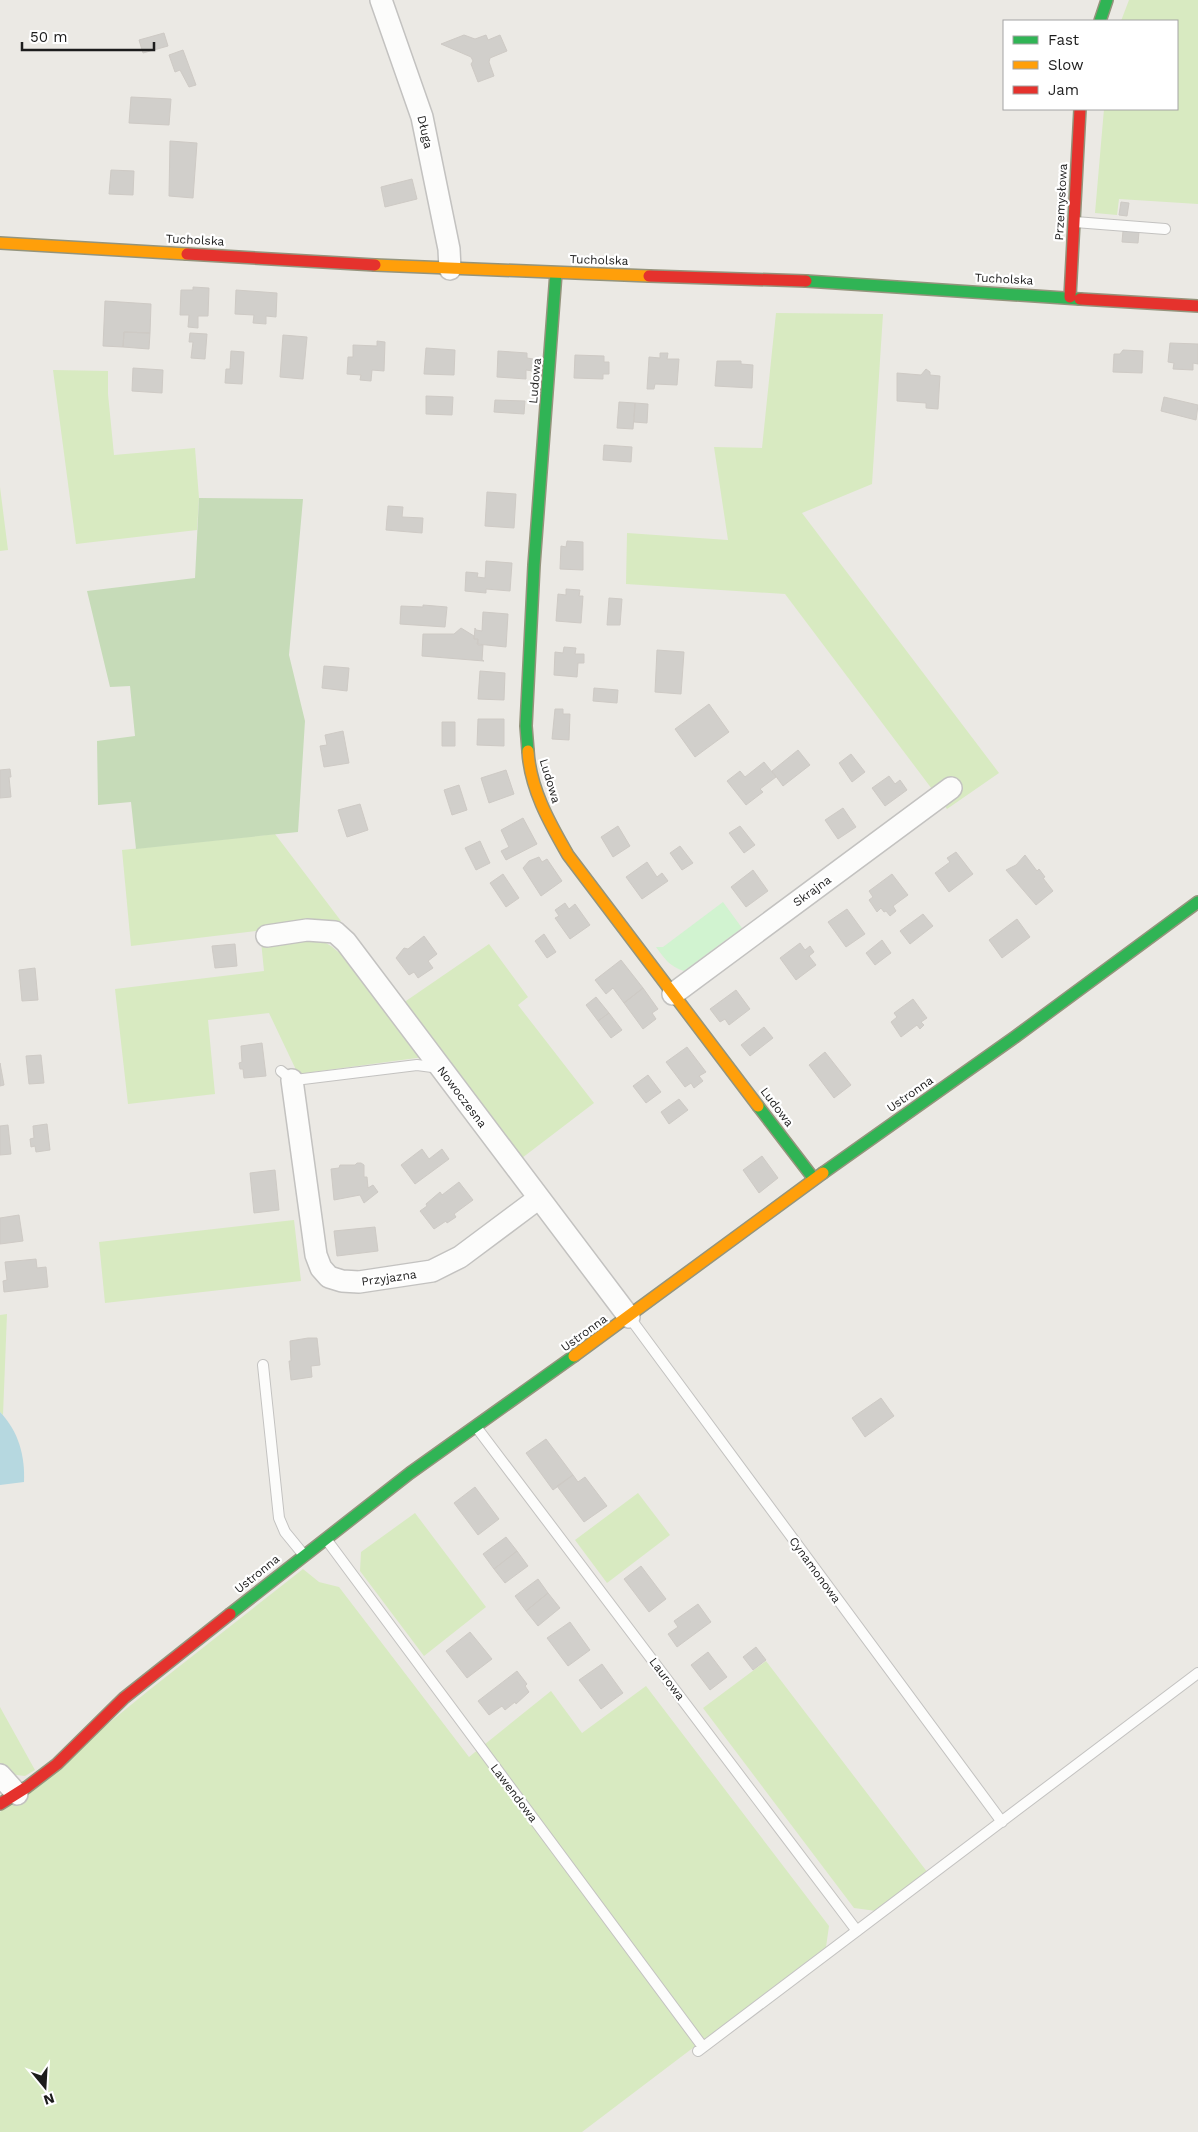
<svg xmlns="http://www.w3.org/2000/svg" width="1198" height="2132" font-family="'Work Sans',sans-serif">
<rect width="100%" height="100%" fill="#ebe9e4"/>
<path fill="#d8eac1" d="M1129,0H1198V204L1119,199L1117,215L1095,213L1104,109H1177V21H1121Z
M776,313L883,314L872,484L802,513L999,773L947,809L785,594L626,584L627,533L728,540L714,447L762,448Z
M53,370L108,371V394L114,455L195,448L199,498L197,530L76,544Z
M0,487L8,550L0,551Z
M275,834L341,921L131,946L122,850Z
M312,935L331,946L357,967L424,1057L298,1074L269,1013L208,1020L215,1094L128,1104L115,989L264,971L261,941Z
M489,944L528,997L518,1005L594,1103L522,1158L403,1003Z
M294,1220L301,1281L105,1303L99,1242Z
M7,1314L3,1415L0,1412V1315Z
M638,1493L670,1535L607,1583L575,1540Z
M415,1513L486,1607L424,1656L360,1571L361,1552Z
M303,1569L319,1582L339,1587L469,1757L551,1691L582,1733L646,1686L829,1926L826,1947L582,2132H0V1812L148,1691Z
M766,1661L928,1873L876,1911L854,1908L703,1708Z
M0,1707L35,1770L25,1776L8,1774L0,1765Z"/>
<path fill="#c6dbb8" d="M199,498L303,499L289,655L305,721L298,832L136,849L131,802L98,805L97,741L135,736L130,686L110,687L87,591L195,578Z"/>
<path fill="#d1f3d0" d="M723,902L742,928L684,971C670,967 664,958 656,947H663Z"/>
<path fill="#b6d8e0" d="M0,1412C19,1432 25,1456 24,1482L0,1485Z"/>
<path fill="#d1cfcb" stroke="#cecac5" d="M164,33L168,46L143,53L139,40Z
M464,35L475,39L486,35L488,40L500,35L507,51L490,58L489,62L494,76L478,82L471,64L473,61L471,57L441,44Z
M183,50L196,85L189,87L180,70L175,72L169,55Z
M131,97L171,99L169,125L129,123Z
M170,141L197,143L193,198L169,196Z
M111,170L134,171L133,195L109,194Z
M412,179L417,199L385,207L381,187Z
M1121,202L1129,203L1127,216L1119,215Z
M1123,231L1139,232L1138,243L1122,242Z
M193,287L209,288L208,316H198V328L188,327L189,315H180L181,290H193Z
M236,290L277,293L276,317L266,316V324L253,323L254,315L235,314Z
M105,301L151,304L150,333L124,332L123,347L103,346Z
M124,332L150,333L149,349L123,347Z
M190,333L207,334L205,359L191,358L193,342H189Z
M283,335L307,337L303,379L280,377Z
M377,341L385,342L384,371L372,370L371,381L360,380L361,375L347,374L348,357H353V345L377,346Z
M1170,343L1198,344V364L1193,363V370L1173,369L1174,363L1168,362Z
M426,348L455,350L454,375L424,374Z
M1123,350L1143,351L1142,373L1113,372L1114,354H1120Z
M231,351L244,352L242,384L225,383L226,369H230Z
M498,351L527,353V358L533,359V371L526,370V379L497,377Z
M660,353H668L667,359H679L677,385L655,384L654,389H647L649,357L660,358Z
M575,355L604,356V362H609V374H603V379L574,378Z
M717,361H741V364L753,365L752,388L715,386Z
M133,368L163,370L162,393L132,391Z
M926,369L930,372V375L940,376L938,409L926,408V403L897,401V373L921,375Z
M426,396L453,397L452,415L426,414Z
M1164,397L1198,405L1196,420L1161,411Z
M495,400L525,401L524,414L494,412Z
M619,402L635,403L633,429L617,428Z
M635,403L648,404L647,423L634,422Z
M604,445L632,447L631,462L603,460Z
M487,492L516,494L514,528L485,526Z
M388,506L403,507L402,517L423,518L422,533L386,530Z
M567,541L583,542V570L560,569L561,546L566,547Z
M486,561L512,563L510,591L486,589V593L465,591L466,572L478,573L477,577L485,578Z
M566,589L580,590L579,596H583L581,623L556,621L558,594L566,595Z
M609,598L622,599L620,625H607Z
M423,605L447,607L445,627L400,624L401,606L423,607Z
M483,612L508,614L506,647L477,644L478,639H474L475,628L476,630L482,631Z
M461,628L474,636V639H478V645H483L482,660L484,661L422,656L423,634H454Z
M564,647L576,648L575,654H584V663H578L577,677L554,675L555,652L563,653Z
M657,650L684,652L681,694L655,692Z
M324,666L349,668L347,691L322,688Z
M480,671L505,673L504,700L478,699Z
M594,688L618,690L617,703L593,701Z
M709,704L729,732L695,757L675,729Z
M555,709H563V714H570L569,740L552,739Z
M478,719H504V746L477,745Z
M442,722H455V746H442Z
M343,731L349,763L324,767L320,746L327,745L325,735Z
M798,750L810,765L783,786L772,771Z
M851,754L865,772L852,782L839,763Z
M764,762L776,777L760,789L763,792L746,805L727,781L740,771L745,777Z
M10,769L11,777H9L11,797L0,798V770Z
M506,770L514,794L489,803L481,778Z
M889,776L895,784L900,780L907,790L885,806L872,788Z
M459,785L467,810L452,815L444,790Z
M360,804L368,830L347,837L338,810Z
M843,808L856,827L838,839L825,820Z
M523,818L537,844L506,860L501,851L509,847L501,830Z
M618,826L630,846L613,857L601,837Z
M740,826L755,845L744,853L729,833Z
M480,841L490,863L476,870L465,848Z
M680,846L693,863L682,870L670,853Z
M956,852L973,874L949,892L935,873L950,862L947,858Z
M1025,855L1037,871L1039,869L1045,877L1043,878L1053,891L1036,905L1006,870L1016,865Z
M539,857L542,862L547,859L562,881L541,896L523,868L529,861Z
M647,862L657,877L662,873L668,881L642,899L626,877Z
M753,870L768,891L746,907L731,887Z
M503,874L519,898L506,907L490,883Z
M892,874L908,895L893,906L896,911L890,916L886,911L884,912L881,908L877,912L869,900L873,897L869,891Z
M565,903L569,909L575,904L590,925L570,939L555,918L559,916L555,910Z
M847,909L865,934L846,947L828,922Z
M923,914L933,926L910,944L900,931Z
M1017,919L1030,937L1002,958L989,940Z
M544,934L556,952L547,958L535,941Z
M424,936L437,954L428,961L433,968L418,978L414,972L409,975L396,958L404,948L408,949Z
M882,940L891,953L875,965L866,953Z
M800,943L805,950L810,946L814,952L809,956L816,965L796,980L780,958Z
M235,944L237,966L215,968L212,946Z
M621,960L643,988L624,1003L613,988L606,994L595,980Z
M35,968L38,1000L22,1001L19,970Z
M643,988L658,1009L652,1013L656,1019L643,1029L624,1003Z
M736,990L750,1009L729,1025L725,1019L720,1022L710,1009Z
M596,997L609,1013L598,1021L586,1005Z
M913,999L927,1018L921,1022L924,1025L920,1029L917,1025L901,1037L891,1022L897,1017L894,1013Z
M609,1013L622,1030L611,1038L598,1021Z
M764,1027L773,1038L750,1056L741,1045Z
M262,1043L266,1076L244,1078L243,1069H240L239,1063L242,1062L241,1046Z
M687,1047L706,1072L699,1076L703,1081L694,1088L691,1083L685,1087L666,1062Z
M825,1052L851,1085L834,1098L809,1065Z
M41,1055L44,1083L29,1084L26,1056Z
M0,1063L4,1085L0,1086Z
M648,1075L661,1092L646,1103L633,1086Z
M679,1099L688,1110L669,1124L661,1112Z
M47,1124L50,1150L36,1152L35,1146L31,1147L30,1139L34,1138L33,1126Z
M8,1125L11,1154L0,1155V1126Z
M422,1149L429,1159L442,1149L449,1159L415,1184L401,1165Z
M762,1156L778,1178L759,1193L743,1170Z
M357,1163H361L364,1165V1177H367L368,1188L373,1185L378,1192L364,1203L360,1195L334,1200L331,1169L339,1168L340,1165H355Z
M275,1170L279,1210L254,1213L250,1173Z
M459,1182L473,1200L454,1214L456,1217L447,1223L446,1221L434,1229L420,1211L427,1206L426,1204L440,1192L442,1195Z
M19,1215L23,1241L0,1244V1218Z
M375,1227L378,1251L337,1256L334,1231Z
M36,1259L37,1268L46,1267L48,1287L4,1292L3,1281L7,1280L5,1262Z
M308,1338H317L320,1365L311,1366L312,1377L291,1380L289,1361H291L290,1341Z
M881,1398L894,1416L865,1437L852,1418Z
M546,1439L573,1475L553,1490L526,1453Z
M573,1475L578,1482L585,1477L607,1506L584,1522L557,1486Z
M475,1487L499,1519L478,1535L454,1503Z
M506,1537L517,1551L494,1569L483,1554Z
M517,1551L528,1566L505,1583L494,1569Z
M641,1566L666,1599L649,1612L624,1579Z
M538,1579L548,1593L526,1611L515,1596Z
M548,1593L560,1608L538,1626L526,1611Z
M698,1604L711,1622L677,1647L668,1634L678,1627L674,1621Z
M570,1622L590,1650L568,1666L547,1638Z
M470,1632L492,1659L467,1678L446,1651Z
M756,1647L766,1660L753,1670L743,1657Z
M708,1652L727,1677L710,1690L691,1665Z
M602,1664L623,1693L601,1709L579,1680Z
M517,1671L527,1684L525,1686L529,1692L516,1704L515,1702L505,1710L502,1706L489,1715L478,1701Z"/>
<g fill="none" stroke-linecap="round" stroke-linejoin="round">
<defs>
<path id="lane" d="M1075,222L1165,229
M281,1071L292,1080H295L417,1065L440,1068
M630,1318L1002,1822
M263,1365L279,1518L285,1532L303,1554
M477,1428L857,1931
M326,1539L703,2047
M698,2051L1198,1673"/>
<path id="street" d="M381,0L422,117L449,249L450,269
M267,936L307,930L335,932L346,942L629,1317
M673,994L951,788
M292,1080L316,1255L321,1268L329,1277L342,1281L359,1282L432,1271L460,1257L539,1198
M0,1775L17,1794"/>
<path id="fast" d="M1100,21L1107,0
M806,281L1080,299
M528,751L526,726L534,565L556,273
M758,1106L814,1179
M823,1173L1015,1037L1198,902
M230,1614L410,1473L574,1356"/>
<path id="slow" d="M0,243L187,254
M375,265L649,276
M528,751C530,788 549,822 568,855L758,1106
M574,1356L823,1173"/>
<path id="jam" d="M187,254L375,265
M649,276L806,281
M1070,297L1080,109
M1080,299L1198,306
M0,1804L27,1787L57,1764L124,1698L230,1614"/>
</defs>
<use href="#lane" stroke="#c3c2c0" stroke-width="12"/>
<use href="#street" stroke="#c3c2c0" stroke-width="24"/>
<use href="#fast" stroke="#94947c" stroke-width="14"/>
<use href="#slow" stroke="#94947c" stroke-width="14"/>
<use href="#jam" stroke="#94947c" stroke-width="14"/>
<use href="#lane" stroke="#fcfcfb" stroke-width="10"/>
<use href="#street" stroke="#fcfcfb" stroke-width="21"/>
<use href="#fast" stroke="#30b455" stroke-width="11"/>
<use href="#slow" stroke="#ff9f0a" stroke-width="11"/>
<use href="#jam" stroke="#e5322d" stroke-width="11"/>
</g>
<g text-anchor="middle" stroke-width="4.5" stroke-linejoin="round" paint-order="stroke">
<g font-size="12" fill="#1c1c1c" stroke="#fff">
<text transform="translate(425 132) rotate(77)" y="4">Długa</text>
<text transform="translate(1061 202) rotate(-87)" y="4">Przemysłowa</text>
<text transform="translate(195 240) rotate(3)" y="4">Tucholska</text>
<text transform="translate(599 260) rotate(2)" y="4">Tucholska</text>
<text transform="translate(1004 279) rotate(3)" y="4">Tucholska</text>
<text transform="translate(535 381) rotate(-85)" y="4">Ludowa</text>
<text transform="translate(550 781) rotate(73)" y="4">Ludowa</text>
<text transform="translate(812 891) rotate(-36)" y="4">Skrajna</text>
<text transform="translate(910 1094) rotate(-35)" y="4">Ustronna</text>
<text transform="translate(462 1097) rotate(53)" y="4">Nowoczesna</text>
<text transform="translate(777 1107) rotate(53)" y="4">Ludowa</text>
<text transform="translate(389 1278) rotate(-8)" y="4">Przyjazna</text>
<text transform="translate(584 1333) rotate(-36)" y="4">Ustronna</text>
<text transform="translate(815 1570) rotate(54)" y="4">Cynamonowa</text>
<text transform="translate(257 1574) rotate(-39)" y="4">Ustronna</text>
<text transform="translate(667 1679) rotate(53)" y="4">Laurowa</text>
<text transform="translate(514 1793) rotate(53)" y="4">Lawendowa</text>
</g>
</g>
<rect x="1003" y="20" width="175" height="90" fill="#ffffff" stroke="#a4a4a4"/>
<rect x="1013" y="36" width="25" height="8" fill="#30b455" stroke="#a4a4a4"/>
<text x="1048" y="45" font-size="15" fill="#1c1c1c">Fast</text>
<rect x="1013" y="61" width="25" height="8" fill="#ff9f0a" stroke="#a4a4a4"/>
<text x="1048" y="70" font-size="15" fill="#1c1c1c">Slow</text>
<rect x="1013" y="86" width="25" height="8" fill="#e5322d" stroke="#a4a4a4"/>
<text x="1048" y="95" font-size="15" fill="#1c1c1c">Jam</text>
<g transform="translate(45 2087) rotate(162)" stroke="#ffffff" stroke-width="4" paint-order="stroke">
<path d="M0-4L9 19L0 12L-9 19Z" fill="#1c1c1c"/>
<text y="-8" font-size="14" font-weight="bold" text-anchor="middle" fill="#1c1c1c">N</text>
</g>
<path d="M22 42v8h132v-8" fill="none" stroke="#1c1c1c" stroke-width="2.5"/>
<text x="30" y="42" font-size="15" fill="#1c1c1c" stroke="#ffffff" stroke-width="4" paint-order="stroke">50 m</text>
</svg>
